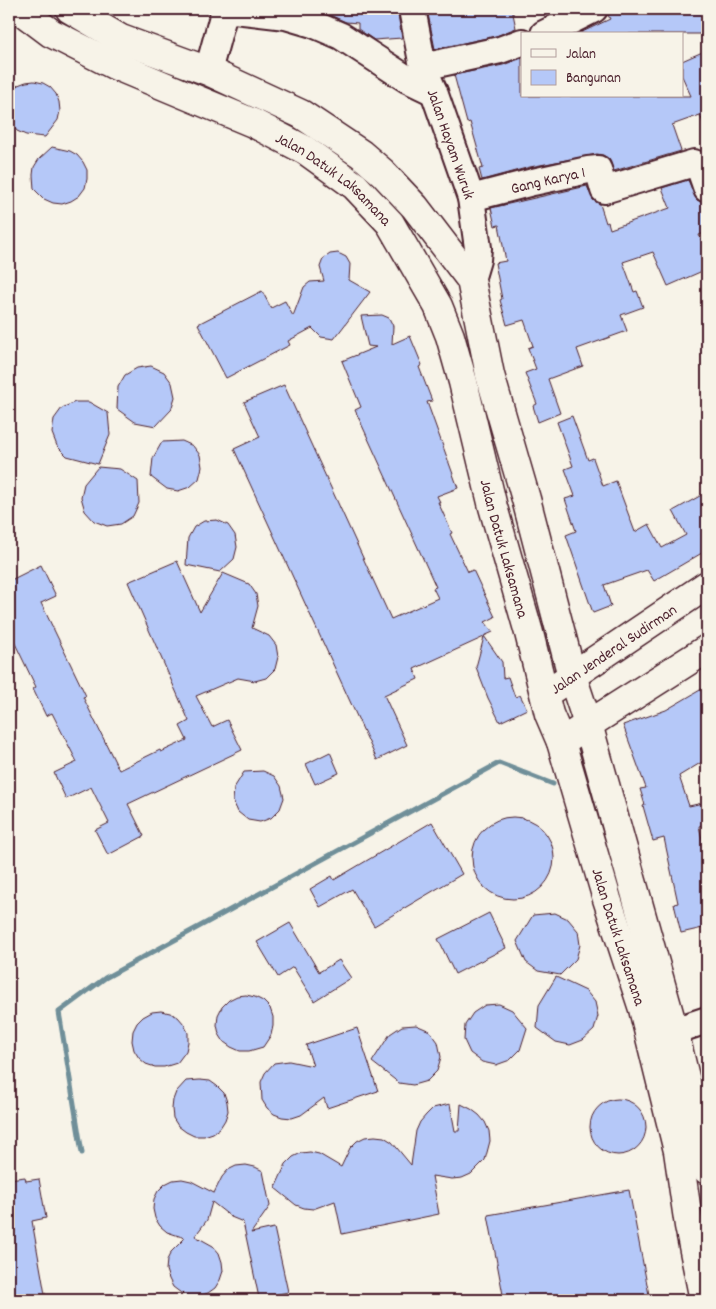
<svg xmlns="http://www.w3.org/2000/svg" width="716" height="1309" font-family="Dekko,sans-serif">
<rect width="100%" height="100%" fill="#f7f3e8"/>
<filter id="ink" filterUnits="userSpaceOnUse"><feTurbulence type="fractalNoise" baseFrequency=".02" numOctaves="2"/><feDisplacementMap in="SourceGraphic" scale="10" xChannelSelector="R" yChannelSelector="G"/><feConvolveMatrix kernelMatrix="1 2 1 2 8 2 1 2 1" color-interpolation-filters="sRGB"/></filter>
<g filter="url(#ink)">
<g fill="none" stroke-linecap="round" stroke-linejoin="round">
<path stroke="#6f8f99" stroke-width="5" d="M82,1153L59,1012L105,978L499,763L553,784"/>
</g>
<path fill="#b5c8f8" stroke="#4a1f2b" d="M316,9H397L402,38L374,40L358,29V23L346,22Z
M427,9H512L516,28L496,36L435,49Z
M624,9H707V34H578L610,19L608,15Z
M707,50V132L700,115L672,125L681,151L614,171L609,159L603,155L597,154L530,167L482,180L479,169L483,168L470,122L467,123L454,75L503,65L522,58V96H691L682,76V61Z
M34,81L43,83L50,87L56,94L59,102L60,111L58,120L45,137L26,135L17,131L9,121V96L11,91L18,85L26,82Z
M52,147L70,151L77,155L83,162L87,170V179L85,188L79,196L71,201L62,204L53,203L44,199L34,189L33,175L34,167L39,159Z
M688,180L697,200L707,204V232L699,235L707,253V269L668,286L653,252L623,262L634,292L637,291L643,307L621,315L627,331L577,349L583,366L548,379L560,413L538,422L533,406L537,404L525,373L536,369L528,348L533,346L524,320L507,325L500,300L502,299L495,263L506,261L499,225L495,226L491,208L587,186L593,200L600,204L606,223L608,222L610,229L670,208L662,188Z
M338,253L346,257L350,264L349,280L370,292L334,339L321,337L312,328L288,341L290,345L226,378L198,324L262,291L271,308L285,301L293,316L304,287L310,282L324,281L320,267L323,259L330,254Z
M382,315L389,318L393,326L392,344L410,336L422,365L419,367L432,401L427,402L458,488L437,496L440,502H438L452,533L450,534L468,572L473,570L495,617L485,622L493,632L484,636L502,662L503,678L508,677L515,697L520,695L527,709L500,722L488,698L476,667L484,637L414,669L418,679L384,695L407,745L377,760L234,449L260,437L244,402L284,385L391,619L438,598L433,588L436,587L355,410L361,407L342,361L376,347L368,346L361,316Z
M151,366L164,372L172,383L175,397L171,410L156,426L135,422L117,409L118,387L125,375L137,368Z
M75,402H89L108,413L110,435L98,464L67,456L57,446L52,433L54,419L62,408Z
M572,416L588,460L593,458L603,486L616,481L635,532L649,524L662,548L686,535L673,511L707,492V550L654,581L647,570L604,585L611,606L593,613L566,535L576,531L565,499L575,496L565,469L573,466L557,422Z
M182,441L193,446L200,455L202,467L199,479L190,487L178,491L167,489L151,477L153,458L162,442Z
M98,467L120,469L138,481L139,503L133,516L121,524L107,526L94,521L85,511L81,497L84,484Z
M217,520L228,525L235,535L237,547L234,559L220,572L186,565L188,538L194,527L204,521Z
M177,561L200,612L223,573L249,584L256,594L258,606L252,628L269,636L276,645L278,657L275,669L266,678L255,681L238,678L196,696L212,727L227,720L242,750L128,804L144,836L108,855L95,830L109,823L91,787L66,799L54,773L77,762L52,713L46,716L33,689L36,687L9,631L14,628L9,617V581L41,565L56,596L41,603L86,696L83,697L119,770L160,750L161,752L187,740L180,726L189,721L128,582Z
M707,686V759L679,776L689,806L707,802V824L699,826L707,861L704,863L707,881V927L681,933L674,904L678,903L664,838L653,841L643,806L645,805L640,789L646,788L623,725L666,710Z
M330,752L339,773L315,784L306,764Z
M263,771L274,776L281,786L284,798L280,809L271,818L260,822L248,820L238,812L233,801L234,788L244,772Z
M472 858a41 41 0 1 1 82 0a41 41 0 1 1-82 0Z
M432,822L462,874L374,926L352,889L320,907L310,889L332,876L334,880Z
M489,913L506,948L455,974L438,939Z
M555,913L568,919L578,931L580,945L576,959L560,975L538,971L526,962L517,941L533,915Z
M290,923L319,972L339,960L351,978L314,1001L293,967L278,977L257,942Z
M556,977L586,991L595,1002L598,1016L594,1030L583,1040L570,1045L556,1042L537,1028L539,1005Z
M246,995L255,997L263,1001L270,1008L273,1017V1026L271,1035L263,1047L249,1051H240L231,1047L224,1042L219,1034L217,1025L218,1015L222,1007L229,1000L237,996Z
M499,1004L512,1010L527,1028L520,1050L510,1060L496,1065L482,1062L470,1053L464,1040L465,1025L473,1013L485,1005Z
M161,1011L170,1013L178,1017L184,1024L188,1033V1042L186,1051L177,1063L164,1067H155L146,1064L139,1058L134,1050L132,1041L133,1031L137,1023L143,1017L152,1012Z
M416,1025L430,1031L438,1042L441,1057L437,1071L427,1081L413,1085L399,1083L372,1062L390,1034L402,1026Z
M357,1028L378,1091L327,1108L324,1098L301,1115L292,1118L282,1117L274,1114L267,1108L262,1100L261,1082L265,1073L274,1063L289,1061L313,1066L306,1045Z
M200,1080L210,1081L217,1086L224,1093L227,1102L228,1111L225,1120L220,1128L213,1133L204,1136H194L186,1132L178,1126L173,1118L172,1109L173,1100L176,1092L186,1081Z
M590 1127a28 28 0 1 1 56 0a28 28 0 1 1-56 0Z
M450,1104L455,1131H459L461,1104L471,1109L479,1115L485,1122L489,1131L490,1141L485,1160L471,1174L462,1178L452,1179L432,1176L439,1214L342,1234L335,1201L313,1209L304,1208L296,1205L275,1188L286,1164L293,1157L301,1153L310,1152L319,1154L341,1167L350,1148L357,1141L365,1137L375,1136L384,1137L392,1142L411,1165L416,1131L420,1122L426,1115L433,1108Z
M246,1165L255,1167L263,1171L270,1206L251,1233L274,1228L288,1292L259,1298L243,1222L231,1217L212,1202L207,1220L195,1236L213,1246L219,1253L222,1262L223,1271L220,1280L215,1288L208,1293L199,1296H189L181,1293L173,1287L169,1279L166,1270L167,1260L171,1252L185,1238L167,1232L160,1226L155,1218L153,1209L154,1199L158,1191L165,1184L173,1180L182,1179L191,1181L214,1193L222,1177L228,1170L236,1166Z
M25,1177L26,1181L39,1179L46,1218L32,1221L46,1300H9V1179Z
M629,1190L650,1300H504L488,1215Z"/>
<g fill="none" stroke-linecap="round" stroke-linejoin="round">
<defs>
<g id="minor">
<path d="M225,9L286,16L313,24L341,36L407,79L434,92"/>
<path id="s1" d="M412,9L423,67L434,92L471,198L478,248L477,260L471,280"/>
<path d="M544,34L594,9"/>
<path d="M423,67L500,50L522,42"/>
<path d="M208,71L225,9"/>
<path id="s2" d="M471,198L533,182L588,170L598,169L604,190L694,163L699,166L707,189"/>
<path d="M674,1031L707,1020"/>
</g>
<g id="major">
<path id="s3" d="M545,694L707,585"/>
<path d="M561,742L707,649"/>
</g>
<g id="highway">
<path id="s4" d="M19,9L51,33L114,65L253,123L305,150L355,186L390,223L438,306L450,336L463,382L493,507L529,633L549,714L561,742L607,899L643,1009L678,1151L689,1226L704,1300"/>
<path d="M70,9L121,39L208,71L301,114L361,154L382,172L415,207L471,280L490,375L526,499L572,676L588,724L674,1031L707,1170"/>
</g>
</defs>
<use href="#minor" stroke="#4a1f2b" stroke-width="30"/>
<use href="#major" stroke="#4a1f2b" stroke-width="31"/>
<use href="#highway" stroke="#4a1f2b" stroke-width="31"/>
<use href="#minor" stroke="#f7f3e8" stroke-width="26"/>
<use href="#major" stroke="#f7f3e8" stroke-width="28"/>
<use href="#highway" stroke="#f7f3e8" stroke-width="28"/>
</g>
</g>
<g text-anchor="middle" stroke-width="5" stroke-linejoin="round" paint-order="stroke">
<g font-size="16" fill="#4a1f2b" stroke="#f7f3e8">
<text dy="6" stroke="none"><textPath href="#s1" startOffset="141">Jalan Hayam Wuruk</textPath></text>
<text dy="6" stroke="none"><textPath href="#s4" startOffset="360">Jalan Datuk Laksamana</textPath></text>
<text dy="6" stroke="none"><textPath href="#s2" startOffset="79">Gang Karya 1</textPath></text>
<text dy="6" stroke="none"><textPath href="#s4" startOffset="780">Jalan Datuk Laksamana</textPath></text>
<text dy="6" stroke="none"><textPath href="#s3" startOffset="82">Jalan Jenderal Sudirman</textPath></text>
<text dy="6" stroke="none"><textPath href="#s4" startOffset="1185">Jalan Datuk Laksamana</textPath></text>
</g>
</g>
<rect width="716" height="1309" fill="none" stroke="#f7f3e8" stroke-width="30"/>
<rect x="15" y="15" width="686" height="1279" fill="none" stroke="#4a1f2b" stroke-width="2" filter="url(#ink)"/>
<rect x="521" y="32" width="162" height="65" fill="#f7f3e8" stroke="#b29e9c"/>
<rect x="531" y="49" width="25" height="8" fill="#f7f3e8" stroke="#b29e9c"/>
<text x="566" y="58" font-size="15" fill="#4a1f2b">Jalan</text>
<rect x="531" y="70" width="25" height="15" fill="#b5c8f8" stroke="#b29e9c"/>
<text x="566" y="82" font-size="15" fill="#4a1f2b">Bangunan</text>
</svg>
